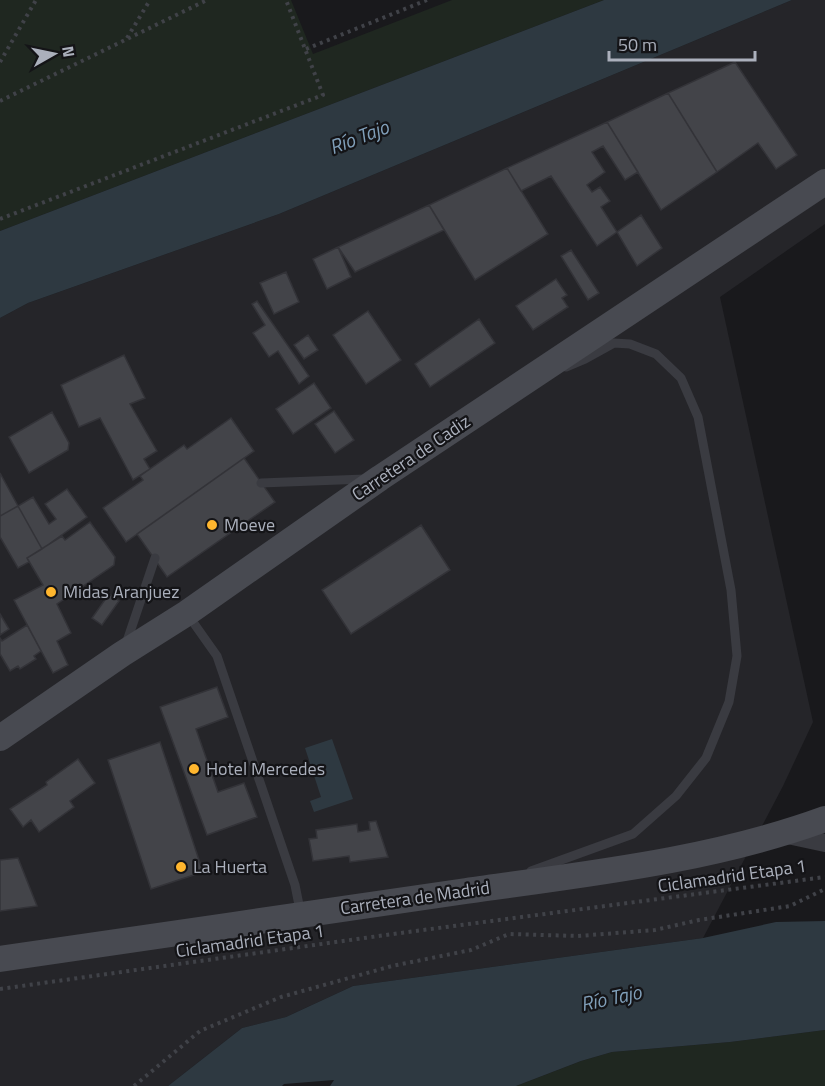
<svg xmlns="http://www.w3.org/2000/svg" width="825" height="1086" font-family="'Titillium Web',sans-serif">
<rect width="100%" height="100%" fill="#19191c"/>
<path fill="#252529" d="M792,0H825V224L720,297L813,722L783,786L703,938L353,986L286,1017L242,1028L168,1086H0V318L28,303L279,214Z"/>
<path fill="#1f2720" d="M0,0H291L313,54L452,0H604L0,231Z
M825,1030V1086H516L581,1061L612,1052L730,1042Z"/>
<path fill="#2e3941" d="M604,0H792L279,214L28,303L0,318V231Z
M332,739L353,799L314,812L310,801L321,797L305,748Z
M825,921V1030L730,1042L612,1052L581,1061L516,1086H330L334,1080L284,1084L282,1086H168L242,1028L286,1017L353,986L703,938L776,922Z"/>
<path fill="#434449" stroke="#333338" stroke-width="1.5" d="M735,62L797,155L776,169L758,143L717,172L668,93Z
M668,93L717,172L661,210L607,122Z
M607,122L638,172L625,180L603,146L592,152L605,172L587,185L592,192L600,187L610,201L601,207L617,232L597,246L551,176L521,191L507,168Z
M507,168L548,234L475,280L429,205Z
M429,205L444,230L355,272L338,247Z
M641,215L662,248L637,266L617,232Z
M338,247L351,277L327,289L313,259Z
M571,250L599,293L588,300L561,256Z
M286,272L299,302L274,314L260,283Z
M556,279L567,295L562,298L568,307L533,330L516,306Z
M257,301L309,376L299,384L278,351L269,357L253,333L265,325L252,304Z
M368,311L401,360L366,384L333,335Z
M479,319L495,343L430,387L415,364Z
M308,335L318,350L304,359L294,345Z
M124,355L145,398L130,404L157,451L144,459L150,469L133,480L100,418L79,427L61,385Z
M314,383L331,408L293,434L276,409Z
M334,411L354,440L335,453L315,424Z
M52,412L69,443L68,450L29,473L9,437Z
M231,418L254,451L126,542L103,508L143,480L140,476L184,445L187,449Z
M244,458L275,502L167,577L137,534Z
M0,473L18,506L0,516Z
M67,489L87,517L42,549L18,506L33,497L49,524L56,519L45,504Z
M18,506L42,549L27,558L29,562L18,568L0,537V516Z
M90,522L115,557L114,565L57,604L71,633L57,641L68,665L53,673L14,600L43,585L27,558L62,536L65,540Z
M421,525L450,570L351,634L322,590Z
M109,594L119,601L102,625L92,618Z
M0,614L9,629L0,635Z
M27,625L41,651L34,656L36,659L20,669L18,666L10,671L0,654V638L2,641Z
M217,687L228,717L196,729L218,792L244,783L257,817L207,835L160,707Z
M160,742L203,872L151,889L108,760Z
M78,759L95,783L70,801L74,807L39,832L31,820L23,827L10,809L47,785L46,782Z
M376,821L388,857L350,862L349,856L313,861L309,839L317,838L316,830L357,824L358,832L370,830L369,822Z
M18,858L37,906L0,911V860Z"/>
<g fill="none" stroke-linecap="round" stroke-linejoin="round">
<path stroke="#404248" stroke-width="4" stroke-dasharray="3 4.5" stroke-linecap="butt" d="M127,38L150,0
M306,49L427,0
M0,62L36,0
M0,101L207,0
M0,219L323,95L286,0
M0,989L393,934L825,877
M134,1086L200,1031L281,997L392,966L471,950L509,934L578,936L655,930L699,920L790,906L825,889"/>
<path stroke="#3a3b41" stroke-width="9" d="M261,483L365,479
M188,615L217,656L295,885L301,915
M125,647L155,558
M531,871L633,834L676,796L706,758L729,702L737,656L731,590L698,417L681,378L656,354L630,344L614,343L585,359L566,367"/>
<path stroke="#3a3b41" stroke-width="18" d="M783,834L825,843"/>
<path stroke="#484a51" stroke-width="26" d="M0,738L122,654L187,613L380,478L825,182
M0,959C155,936 311,914 466,891C586,874 710,861 825,819"/>
</g>
<g fill="#ffb62e" stroke="#141417" stroke-width="2">
<circle cx="212" cy="525" r="6"/>
<circle cx="51" cy="592" r="6"/>
<circle cx="194" cy="769" r="6"/>
<circle cx="181" cy="867" r="6"/>
</g>
<g text-anchor="middle" stroke-width="4.5" stroke-linejoin="round" paint-order="stroke">
<g font-size="18" fill="#abb0bc" stroke="#141417">
<text transform="translate(411 458) rotate(-34)" y="6">Carretera de Cadiz</text>
<text transform="translate(732 876) rotate(-8)" y="6">Ciclamadrid Etapa 1</text>
<text transform="translate(415 898) rotate(-8)" y="6">Carretera de Madrid</text>
<text transform="translate(250 941) rotate(-8)" y="6">Ciclamadrid Etapa 1</text>
</g>
<g font-size="18" fill="#abb0bc" stroke="#141417" text-anchor="start">
<text x="224" y="531">Moeve</text>
<text x="63" y="598">Midas Aranjuez</text>
<text x="206" y="775">Hotel Mercedes</text>
<text x="193" y="873">La Huerta</text>
</g>
<g font-size="20" font-style="italic" fill="#809fb9" stroke="#141417">
<text transform="translate(359 137) rotate(-21)" y="7">Río Tajo</text>
<text transform="translate(611 998) rotate(-12)" y="7">Río Tajo</text>
</g>
</g>
<g transform="translate(54 54) rotate(81)" stroke="#141417" stroke-width="4.5" paint-order="stroke">
<path d="M0-4.5L10 22L0 15L-10 22Z" fill="#abb0bc"/>
<text y="-9" font-size="16" font-weight="bold" text-anchor="middle" fill="#abb0bc">N</text>
</g>
<path d="M609 51v9h146v-9" fill="none" stroke="#abb0bc" stroke-width="3"/>
<text x="618" y="51" font-size="18" fill="#abb0bc" stroke="#141417" stroke-width="4.5" paint-order="stroke">50 m</text>
</svg>
